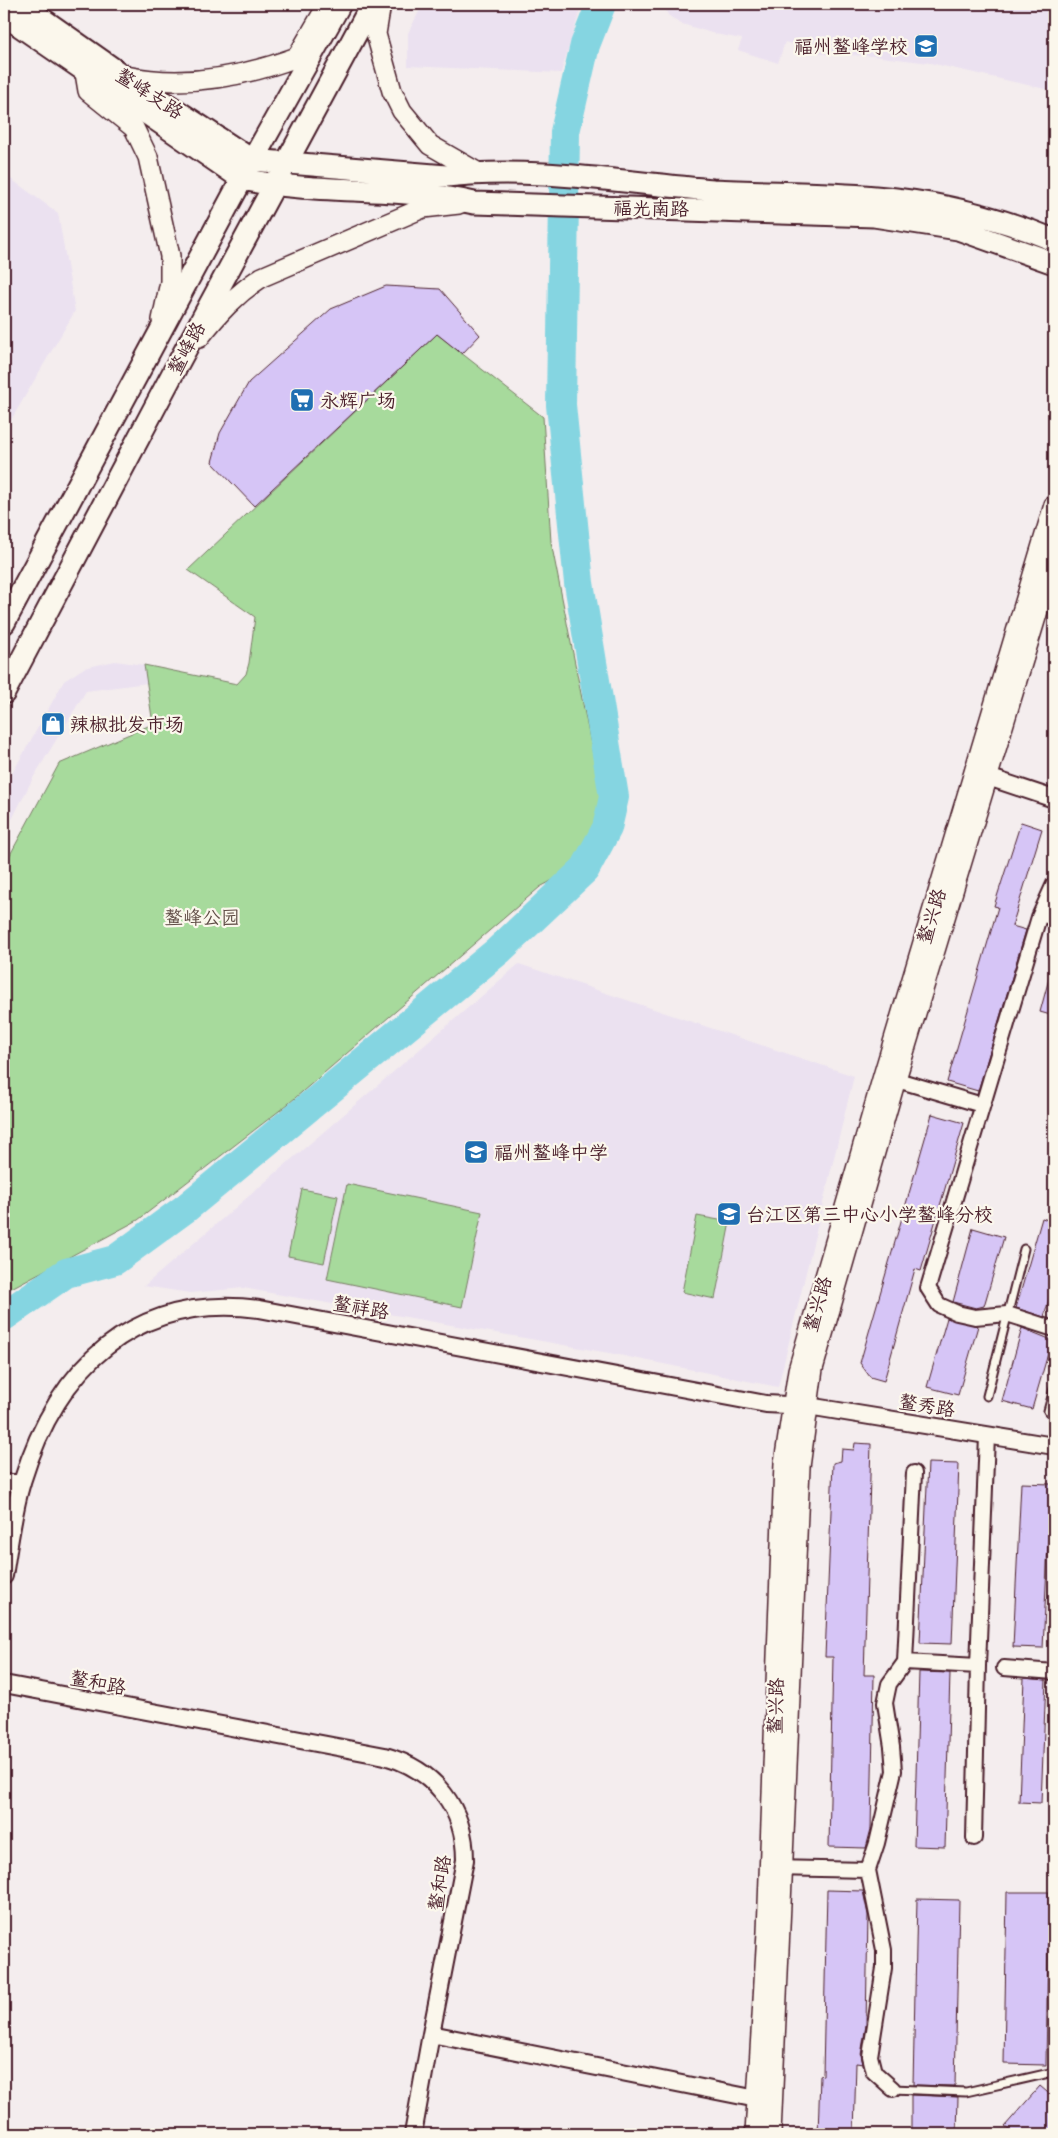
<svg xmlns="http://www.w3.org/2000/svg" width="1058" height="2138" font-family="Dekko,'LXGW WenKai TC',sans-serif">
<rect width="100%" height="100%" fill="#f4edee"/>
<filter id="ink" filterUnits="userSpaceOnUse"><feTurbulence type="fractalNoise" baseFrequency=".02" numOctaves="2"/><feDisplacementMap in="SourceGraphic" scale="10" xChannelSelector="R" yChannelSelector="G"/><feConvolveMatrix kernelMatrix="1 2 1 2 8 2 1 2 1" color-interpolation-filters="sRGB"/></filter>
<g filter="url(#ink)">
<path fill="#ebe1f0" d="M423,4H582L561,73L408,66V33Z
M663,4H1054V91L930,63L873,56L823,54L785,42L778,63L738,50L742,39L715,34L679,23L668,15Z
M4,174L58,213L75,311L4,432Z
M115,661L144,665L147,683L86,691L33,778L4,835V788L64,681L84,668Z
M519,964L854,1076L778,1387L609,1353L243,1288L190,1293L144,1286Z"/>
<path fill="#a7da9c" stroke="#787c64" d="M437,334L543,417L551,542L601,795C595,839 580,867 540,887L288,1104L138,1220L4,1292V866L59,764L153,724L144,665L237,684L246,674L249,663L255,617L188,570Z
M347,1184L482,1212L462,1307L327,1279Z
M302,1189L338,1196L324,1263L288,1256Z
M697,1216L730,1222L715,1299L682,1292Z"/>
<g fill="none" stroke-linecap="round" stroke-linejoin="round">
<path stroke="#85d5e1" stroke-width="30" d="M4,1316L66,1273L115,1260L186,1208L498,951L585,869L607,828L614,797L579,583L561,405L565,132L585,45L601,4"/>
</g>
<path fill="#d6c5f6" stroke="#4a1f2b" d="M386,286L440,289L480,335L462,354L437,334L254,506L212,462L220,433L249,382L331,309Z
M1021,822L1042,829L1012,926L1026,930L978,1091L947,1082L998,907L994,906Z
M1050,975L1054,976V1016L1040,1012Z
M932,1114L964,1123L921,1271L915,1269L884,1381L870,1377L860,1363Z
M1042,1218L1054,1222V1282L1044,1317L1016,1308Z
M973,1228L1004,1237L984,1306L976,1308L953,1302Z
M947,1318L978,1326L958,1395L927,1387Z
M1022,1328L1052,1340L1032,1409L1002,1401Z
M855,1443L871,1444L864,1675H874L871,1829L866,1848L829,1847L833,1657H825L833,1463L841,1461L842,1449L854,1450Z
M928,1463L959,1464L952,1644L920,1643Z
M1021,1483L1051,1484L1043,1648L1013,1647Z
M919,1672L950,1673L945,1847L914,1846Z
M1024,1678L1046,1680L1041,1803L1019,1802Z
M827,1890L863,1891L868,1915L866,2025L861,2055L863,2064L856,2063L854,2134H818L820,2076L823,2075Z
M1007,1892H1049L1046,2065L1004,2064Z
M917,1899L959,1900L955,2086L913,2085Z
M1040,2086L1054,2098V2134H1015L1005,2126Z
M911,2095L958,2097L957,2134H911Z"/>
<g fill="none" stroke-linecap="round" stroke-linejoin="round">
<defs>
<path id="service" d="M1039,917L1054,922
M987,1396L1024,1249
M1048,1411L1054,1389
M893,2089L966,2092L1054,2072"/>
<path id="minor" d="M1054,884L1039,917L928,1288L939,1305L957,1313L975,1317L1007,1314L1054,1329
M887,1077L982,1105
M905,1662L978,1666
M1004,1668L1054,1672
M974,1838L978,1666L987,1436
M773,1868L868,1870
M893,2089L874,2072L870,2056L884,1968V1950L868,1870L877,1843L894,1771L892,1747L885,1703L889,1684L905,1662L914,1473"/>
<path id="tertiary" d="M976,773L1054,799
M4,1483H22
M4,1576C9,1545 13,1512 22,1482C57,1367 134,1293 259,1309L766,1404L808,1406L1054,1446
M4,1684L385,1756C435,1770 465,1808 465,1860L431,2034L757,2099L770,2098
M413,2134L431,2034"/>
<path id="secondary" d="M381,4L376,34L392,91L402,111L430,145L477,172
M85,73L88,91L134,128L148,157L170,256V282L162,320
M126,76C184,88 243,77 297,57L328,4
M199,338C218,314 236,294 262,277L423,208L459,204
M755,2134L767,1932L784,1463L798,1370L883,1076L1054,505
M771,2134L800,1467L813,1369L896,1079L1054,558"/>
<path id="primary" d="M21,4L122,75L252,160L446,176C535,166 625,183 713,190C767,193 821,192 875,197C936,202 998,217 1054,240
M4,15L242,179C318,195 398,185 474,203L874,216L958,229L1054,263
M4,623L242,179L340,4
M4,693L174,371L372,4"/>
</defs>
<use href="#service" stroke="#4a1f2b" stroke-width="11"/>
<use href="#minor" stroke="#4a1f2b" stroke-width="18"/>
<use href="#tertiary" stroke="#4a1f2b" stroke-width="20"/>
<use href="#secondary" stroke="#4a1f2b" stroke-width="22"/>
<use href="#primary" stroke="#4a1f2b" stroke-width="25"/>
<use href="#service" stroke="#fbf7ec" stroke-width="7"/>
<use href="#minor" stroke="#fbf7ec" stroke-width="14"/>
<use href="#tertiary" stroke="#fbf7ec" stroke-width="16"/>
<use href="#secondary" stroke="#fbf7ec" stroke-width="19"/>
<use href="#primary" stroke="#fbf7ec" stroke-width="21"/>
</g>
</g>
<defs>
<symbol id="school-square" viewBox="-11 -11 22 22"><rect x="-9" y="-9" width="18" height="18" rx="4" fill="#1f6fb2" stroke="#fbf7ec"/><path d="M0-5L7-2L0 1L-7-2ZM-4 1L0 2.5L4 1V4Q0 6-4 4Z" fill="#fff"/></symbol>
<symbol id="supermarket-square" viewBox="-11 -11 22 22"><rect x="-9" y="-9" width="18" height="18" rx="4" fill="#1f6fb2" stroke="#fbf7ec"/><path d="M-6-5.5h2.5l.6 2H6L4.5 2H-2.5L-4.4-4H-6ZM-1.5 3.2a1.3 1.3 0 1 0 .1 0ZM3 3.2a1.3 1.3 0 1 0 .1 0Z" fill="#fff"/></symbol>
<symbol id="shop-square" viewBox="-11 -11 22 22"><rect x="-9" y="-9" width="18" height="18" rx="4" fill="#1f6fb2" stroke="#fbf7ec"/><path d="M-5-2.5h2.3a2.7 3.5 0 0 1 5.4 0H5L5.5 6h-11ZM-1.5-2.5h3a1.5 2.3 0 0 0-3 0Z" fill="#fff"/></symbol>
</defs>
<g fill-rule="evenodd">
<use href="#school-square" x="912" y="32" width="28" height="28"/>
<use href="#supermarket-square" x="288" y="386" width="28" height="28"/>
<use href="#shop-square" x="39" y="710" width="28" height="28"/>
<use href="#school-square" x="462" y="1138" width="28" height="28"/>
<use href="#school-square" x="715" y="1200" width="28" height="28"/>
</g>
<g text-anchor="middle" stroke-width="4.5" stroke-linejoin="round" paint-order="stroke">
<g font-size="19" fill="#4a1f2b" stroke="#fbf7ec" text-anchor="start">
<text x="908" y="53" text-anchor="end">福州鳌峰学校</text>
<text x="320" y="407">永辉广场</text>
<text x="70" y="731">辣椒批发市场</text>
<text x="494" y="1159">福州鳌峰中学</text>
<text x="746" y="1221">台江区第三中心小学鳌峰分校</text>
</g>
<g font-size="19" fill="#4a1f2b" stroke="#fbf7ec">
<text transform="translate(150 93) rotate(33)" y="7">鳌峰支路</text>
<text transform="translate(651 208) rotate(1)" y="7">福光南路</text>
<text transform="translate(186 348) rotate(-62)" y="7">鳌峰路</text>
<text transform="translate(931 916) rotate(-73)" y="7">鳌兴路</text>
<text transform="translate(817 1304) rotate(-74)" y="7">鳌兴路</text>
<text transform="translate(361 1307) rotate(10)" y="7">鳌祥路</text>
<text transform="translate(927 1405) rotate(9)" y="7">鳌秀路</text>
<text transform="translate(98 1682) rotate(11)" y="7">鳌和路</text>
<text transform="translate(775 1706) rotate(-88)" y="7">鳌兴路</text>
<text transform="translate(439 1883) rotate(-81)" y="7">鳌和路</text>
</g>
<g font-size="19" fill="#614e47" stroke="#fbf7ec">
<text x="202" y="924">鳌峰公园</text>
</g>
</g>
<rect width="1058" height="2138" fill="none" stroke="#fbf7ec" stroke-width="20"/>
<rect x="10" y="10" width="1038" height="2118" fill="none" stroke="#4a1f2b" stroke-width="2" filter="url(#ink)"/>
</svg>
